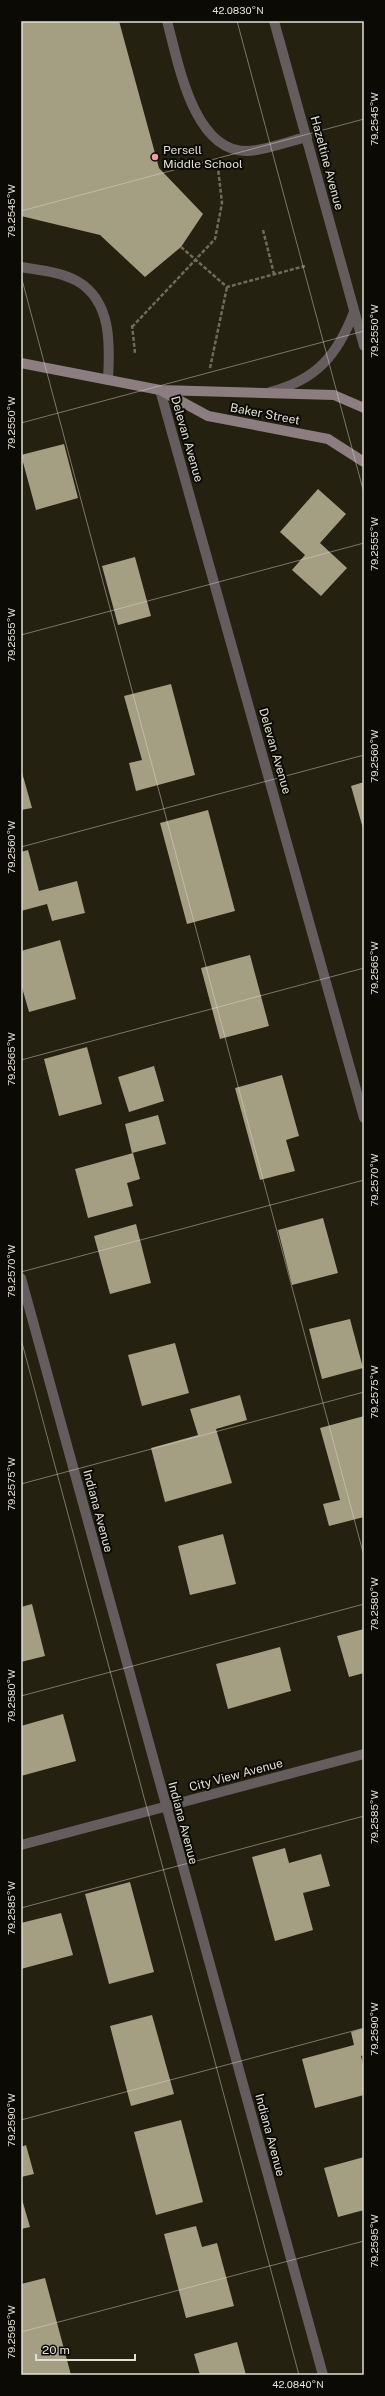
<svg xmlns="http://www.w3.org/2000/svg" width="385" height="2396" font-family="'Public Sans',sans-serif">
<rect width="100%" height="100%" fill="#242110"/>
<path fill="#a49e82" d="M21,21H119L159,168L203,214L181,247L145,277L100,235L21,216Z
M64,444L78,498L36,510L21,455Z
M318,489L346,514L320,543L347,568L321,596L292,570L305,555L280,532Z
M135,557L151,616L118,625L102,566Z
M171,684L195,775L136,791L129,763L142,760L124,696Z
M21,769L32,808L21,810Z
M364,782V832L351,786Z
M208,810L235,911L187,924L160,823Z
M28,850L39,891L77,881L85,913L52,921L47,904L21,911V852Z
M60,940L76,999L29,1012L21,984V951Z
M250,955L269,1026L220,1039L201,968Z
M87,1047L102,1104L59,1116L44,1059Z
M154,1066L164,1101L129,1112L118,1077Z
M282,1075L299,1136L286,1140L295,1171L260,1180L235,1088Z
M158,1115L166,1144L132,1153L125,1124Z
M133,1153L140,1179L127,1183L133,1206L88,1218L75,1169Z
M323,1218L338,1273L292,1285L278,1230Z
M136,1224L151,1283L110,1294L94,1236Z
M350,1319L363,1368L322,1379L309,1329Z
M175,1343L189,1393L142,1406L128,1355Z
M240,1395L247,1420L216,1429L232,1483L165,1502L151,1448L198,1435L190,1409Z
M364,1416V1517L329,1526L323,1504L340,1500L320,1428Z
M223,1534L236,1584L190,1595L178,1546Z
M32,1604L45,1656L21,1662V1607Z
M364,1629V1673L349,1677L337,1636Z
M280,1647L291,1691L228,1709L216,1664Z
M63,1714L76,1761L21,1776V1726Z
M285,1848L289,1863L321,1854L330,1886L303,1893L313,1930L275,1941L252,1857Z
M130,1882L154,1972L109,1984L85,1894Z
M61,1913L73,1955L21,1969V1923Z
M152,2015L174,2094L131,2106L110,2026Z
M364,2028V2055L361,2056L364,2069V2095L315,2108L302,2059L354,2045L351,2032Z
M181,2120L203,2202L156,2215L134,2132Z
M26,2145L34,2174L21,2177V2147Z
M364,2157V2210L338,2217L324,2168Z
M21,2196L30,2227L21,2229Z
M196,2226L202,2247L217,2243L234,2306L186,2318L164,2234Z
M45,2278L71,2375H21V2284Z
M237,2342L246,2375H200L194,2354Z"/>
<g fill="none" stroke-linecap="round" stroke-linejoin="round">
<path stroke="#6d6b5c" stroke-width="2.5" stroke-dasharray="4 2" stroke-linecap="butt" d="M263,230L274,274
M181,247L227,287L305,266
M132,325L135,353
M132,327L215,239L222,203L218,168
M210,368L227,287"/>
<path stroke="#655c5e" stroke-width="10" d="M167,21C178,61 193,152 247,151C264,151 289,141 307,137
M21,267C39,270 61,272 77,281C112,301 110,345 108,380"/>
<path stroke="#655c5e" stroke-width="10" d="M274,21L364,346
M160,390L364,1118
M270,392C316,380 337,356 354,312
M21,1278L323,2375
M21,1845L364,1754"/>
<path stroke="#8c7d81" stroke-width="10" d="M21,363L160,390L334,395L364,408
M162,391L208,416L328,439L364,462"/>
</g>
<path fill="none" stroke="#e1dfd5" stroke-width="1" stroke-opacity="0.45" d="M237,21L364,493M21,211L364,119M21,276L364,1556M21,423L364,331M21,635L364,543M21,847L364,755M21,1060L364,968M21,1272L364,1180M21,1339L299,2375M21,1484L364,1392M21,1696L364,1604M21,1908L364,1816M21,2120L364,2028M21,2332L364,2241"/>
<circle fill="#f29aad" stroke="#0c0a04" stroke-width="1.5" cx="155" cy="157" r="4"/>
<g text-anchor="middle" stroke-width="4" stroke-linejoin="round" paint-order="stroke">
<g font-size="12" fill="#e1dfd5" stroke="#0c0a04" text-anchor="start">
<text x="163" y="154">Persell<tspan x="163" dy="14">Middle School</tspan></text>
</g>
<g font-size="12" fill="#e1dfd5" stroke="#0c0a04">
<text transform="translate(327 163) rotate(75)" y="4">Hazeltine Avenue</text>
<text transform="translate(265 414) rotate(11)" y="4">Baker Street</text>
<text transform="translate(187 439) rotate(74)" y="4">Delevan Avenue</text>
<text transform="translate(275 751) rotate(74)" y="4">Delevan Avenue</text>
<text transform="translate(98 1511) rotate(75)" y="4">Indiana Avenue</text>
<text transform="translate(236 1775) rotate(-15)" y="4">City View Avenue</text>
<text transform="translate(183 1823) rotate(75)" y="4">Indiana Avenue</text>
<text transform="translate(270 2135) rotate(75)" y="4">Indiana Avenue</text>
</g>
</g>
<rect width="385" height="2396" fill="none" stroke="#0c0a04" stroke-width="44"/>
<path d="M36 2354v6h99v-6" fill="none" stroke="#e1dfd5" stroke-width="2"/>
<text x="42" y="2354" font-size="12" fill="#e1dfd5" stroke="#0c0a04" stroke-width="3" paint-order="stroke">20 m</text>
<rect x="22" y="22" width="341" height="2352" fill="none" stroke="#e1dfd5" stroke-width="1.5"/>
<g font-size="10" text-anchor="middle" fill="#e1dfd5">
<text x="238" y="14">42.0830°N</text>
<text transform="translate(374 119) rotate(-90)" y="4">79.2545°W</text>
<text transform="translate(11 211) rotate(-90)" y="4">79.2545°W</text>
<text transform="translate(374 331) rotate(-90)" y="4">79.2550°W</text>
<text transform="translate(11 423) rotate(-90)" y="4">79.2550°W</text>
<text transform="translate(374 544) rotate(-90)" y="4">79.2555°W</text>
<text transform="translate(11 635) rotate(-90)" y="4">79.2555°W</text>
<text transform="translate(374 756) rotate(-90)" y="4">79.2560°W</text>
<text transform="translate(11 847) rotate(-90)" y="4">79.2560°W</text>
<text transform="translate(374 968) rotate(-90)" y="4">79.2565°W</text>
<text transform="translate(11 1059) rotate(-90)" y="4">79.2565°W</text>
<text transform="translate(374 1180) rotate(-90)" y="4">79.2570°W</text>
<text transform="translate(11 1271) rotate(-90)" y="4">79.2570°W</text>
<text transform="translate(374 1392) rotate(-90)" y="4">79.2575°W</text>
<text transform="translate(11 1484) rotate(-90)" y="4">79.2575°W</text>
<text transform="translate(374 1604) rotate(-90)" y="4">79.2580°W</text>
<text transform="translate(11 1696) rotate(-90)" y="4">79.2580°W</text>
<text transform="translate(374 1817) rotate(-90)" y="4">79.2585°W</text>
<text transform="translate(11 1908) rotate(-90)" y="4">79.2585°W</text>
<text transform="translate(374 2029) rotate(-90)" y="4">79.2590°W</text>
<text transform="translate(11 2120) rotate(-90)" y="4">79.2590°W</text>
<text transform="translate(374 2241) rotate(-90)" y="4">79.2595°W</text>
<text transform="translate(11 2332) rotate(-90)" y="4">79.2595°W</text>
<text x="298" y="2388">42.0840°N</text>
</g>
</svg>
